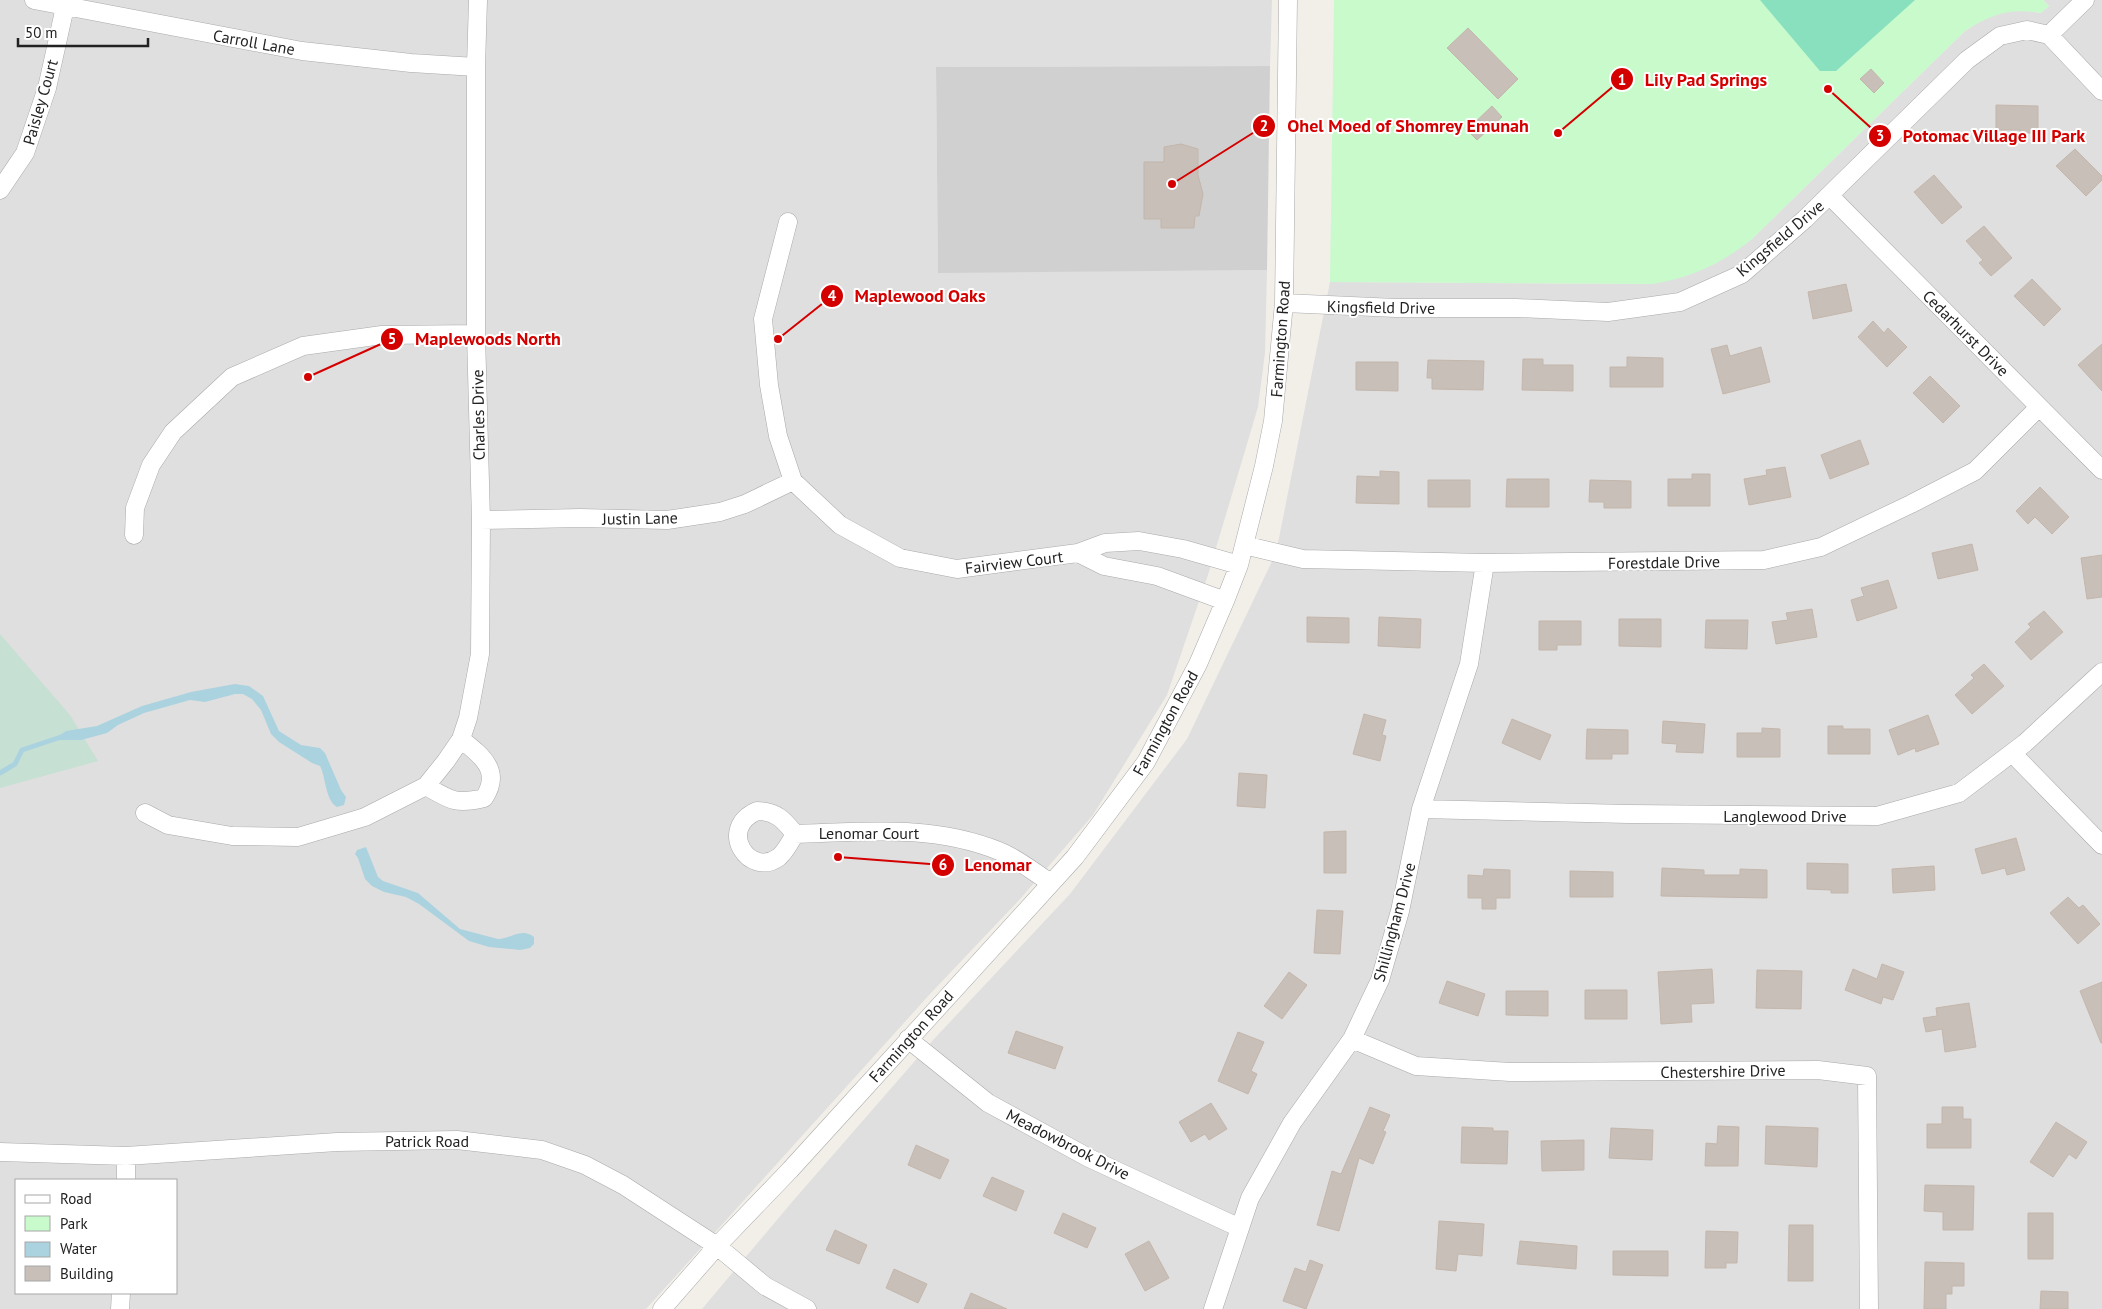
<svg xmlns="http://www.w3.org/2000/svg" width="2102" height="1309" font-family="'PT Sans',sans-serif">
<rect width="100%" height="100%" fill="#f2efe9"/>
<path fill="#e0dfdf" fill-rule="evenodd" d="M0,0H1272L1270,66L936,67L938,272L1267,270L1265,353L1258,407L1208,575L1167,695L1093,815L1021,898L930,994L646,1309H0ZM16,1180H176V1293H16Z
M2043,0H2102V1309H702L792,1202L934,1039L1070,894L1187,739L1276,553L1330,282L1653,284L1752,239L1965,31L1985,18L2000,13L2021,10L2041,13L2049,6Z"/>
<path fill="#d0d0d0" d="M1270,66L1267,270L938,273L936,67Z"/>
<path fill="#c6e0d4" d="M0,634L70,715L98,761L0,788Z"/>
<path fill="#c8facc" d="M1334,0H2043L2049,6L2041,13C2009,8 1992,14 1965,31L1752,239C1721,264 1693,277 1653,284L1330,282Z"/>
<path fill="#88e0be" d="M1760,0H1915L1836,71H1820Z"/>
<path fill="#aad3df" d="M235,684L249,686L263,696L279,731L301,745L320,748L325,753L341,790L346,797L344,805L337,807C325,800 326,777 320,766L312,763L279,742L271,734L261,710L252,699L243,694H235L205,702L190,700L144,713L118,725L107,733L81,740H60L56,738L66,731L97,726L142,706L191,692Z
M366,847L378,877L383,881L418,893L460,929L498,939C511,939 521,927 534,937V944L530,948L520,950L489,947L469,941L419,904L406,897L384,892L372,886L365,879L358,858L355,854L357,850Z"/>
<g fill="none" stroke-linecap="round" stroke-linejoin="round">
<path stroke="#aad3df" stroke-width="5" d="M0,773L15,764L22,750L61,737"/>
</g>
<path fill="#c7bfb8" stroke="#c4b6ab" d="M1468,28L1518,79L1498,99L1447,48Z
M1871,69L1884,83L1874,93L1860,79Z
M1996,105L2038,106V133H2020V130H1996Z
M1492,106L1502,117L1477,140L1467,130Z
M1181,144L1198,149V175L1203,194L1199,216H1195L1194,228H1161V219H1144V162H1164V147Z
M2075,149L2102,176V180L2086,196L2056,166Z
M1934,175L1962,207L1942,224L1914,192Z
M1984,226L2012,258L1991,276L1979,263L1983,260L1966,241Z
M2032,279L2061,309L2044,326L2014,296Z
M1846,284L1852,311L1813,319L1808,292Z
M1873,321L1884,333L1888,328L1907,347L1887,367L1858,337Z
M2102,344V391L2078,365Z
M1727,345L1730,356L1761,347L1770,382L1723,394L1711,349Z
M1627,357L1663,358V387H1610V367H1627Z
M1523,359H1543V365H1573V391L1522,390Z
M1428,360L1484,361L1483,390L1432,389V378H1427Z
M1356,362H1398V391L1356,390Z
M1930,376L1960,406L1943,423L1913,393Z
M1860,440L1869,464L1830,479L1821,455Z
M1785,467L1791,497L1749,505L1744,479L1767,475L1766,470Z
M1380,471L1399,472V504L1356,503L1357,476L1380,477Z
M1692,474H1710V506H1668V479H1692Z
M1507,479H1549V507H1506Z
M1428,480H1470V507H1428Z
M1590,480L1631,481V508H1604V502H1589Z
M2040,487L2069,517L2052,534L2035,517L2028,524L2016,511Z
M1972,544L1978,570L1938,579L1932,553Z
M2102,555V597L2087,599L2081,558Z
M1888,580L1897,608L1857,621L1851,600L1864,596L1861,588Z
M1812,609L1817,637L1776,644L1772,622L1788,620L1786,613Z
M2044,611L2063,632L2031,660L2015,642L2031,627L2028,624Z
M1307,617L1349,618V643L1307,642Z
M1379,617L1421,619L1420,648L1378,646Z
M1619,619H1661V647L1619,646Z
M1706,620H1748L1747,649L1705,648Z
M1539,621H1581V645H1557V650H1539Z
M1984,664L2004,686L1972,714L1955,695L1974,678L1971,675Z
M1364,714L1386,720L1382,735L1386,736L1380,761L1353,754Z
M1928,715L1939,744L1916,752L1915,748L1898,755L1889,730Z
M1512,719L1551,735L1540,760L1502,743Z
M1663,721L1705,724L1703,753L1676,752L1677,744L1662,743Z
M1828,726H1843V729H1870V754H1828Z
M1762,728L1780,729V757H1737V733H1762Z
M1587,729L1628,730V754H1612V759H1586Z
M1239,773L1267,775L1265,808L1237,806Z
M1346,831V873H1324V832Z
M2016,838L2025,870L2007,875L2005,868L1982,874L1975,849Z
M1807,863L1848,864V893H1831V890L1807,889Z
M1934,866L1935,890L1893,893L1892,869Z
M1662,868L1704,870V875H1740V869L1767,870V898L1661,896Z
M1484,869L1510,870V898H1496V909H1482V898H1468V875L1483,876Z
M1570,871L1613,872V897H1570Z
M2068,897L2079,908L2083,905L2100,924L2078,944L2050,913Z
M1317,910L1343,911L1340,954L1314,953Z
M1882,964L1904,972L1893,1000L1883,997L1881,1004L1845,990L1853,969L1877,979Z
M1712,969L1714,1003L1691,1004L1692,1022L1661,1024L1658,972Z
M1757,970L1802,971L1801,1009L1756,1008Z
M1289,972L1307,985L1282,1019L1264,1006Z
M1447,981L1485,994L1478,1016L1439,1003Z
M2102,982V1043H2101L2080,991Z
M1585,990H1627V1019H1585Z
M1506,991H1548V1016L1506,1015Z
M1969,1003L1976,1047L1945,1052L1942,1029L1926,1032L1923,1018L1937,1016L1936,1008Z
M1016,1031L1063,1047L1055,1069L1008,1053Z
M1238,1032L1264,1042L1251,1071L1257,1074L1248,1094L1218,1081Z
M1211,1103L1227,1129L1209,1140L1205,1134L1191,1142L1179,1122Z
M1370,1107L1390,1115L1383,1131L1386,1132L1373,1164L1359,1158L1339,1231L1317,1225L1332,1171L1341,1174Z
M1942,1107H1963V1119H1971V1148H1927V1124H1942Z
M2056,1122L2087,1142L2076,1159L2069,1154L2053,1177L2030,1162Z
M1718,1126L1739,1127L1738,1166H1705L1706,1143L1717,1144Z
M1766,1126L1818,1128L1817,1167L1765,1164Z
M1462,1127L1493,1128V1131H1508L1507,1164L1461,1163Z
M1611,1128L1653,1130L1652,1160L1609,1158Z
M1584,1140V1170L1542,1171L1541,1141Z
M916,1145L949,1160L940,1179L908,1165Z
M992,1177L1024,1191L1016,1211L983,1196Z
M1925,1185L1974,1186L1973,1230H1943V1212L1924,1211Z
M1063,1213L1096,1228L1087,1248L1054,1233Z
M2028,1213H2053V1259H2028Z
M1439,1221L1484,1224L1482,1256L1458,1254L1456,1271L1436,1269Z
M1789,1225H1813V1281H1788Z
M835,1230L867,1245L859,1264L826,1250Z
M1706,1231L1738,1232L1737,1263H1726V1268H1705Z
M1149,1241L1169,1278L1145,1291L1125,1254Z
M1520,1241L1577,1246L1576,1269L1517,1264Z
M1613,1251H1668V1276L1613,1275Z
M1310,1260L1323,1265L1306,1309L1283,1301L1295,1268L1306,1272Z
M1925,1262L1964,1263V1286H1952V1294H1946V1309H1924Z
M894,1269L927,1284L918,1303L886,1288Z
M2041,1291L2068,1292V1309H2040Z
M971,1293L1007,1309H964Z"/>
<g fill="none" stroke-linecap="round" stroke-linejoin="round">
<defs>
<path id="minor" d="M34,0L302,51L411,63L476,67
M2049,35L2085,0
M0,190L25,153L47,88L65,7
M1830,196L2102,470
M788,222L763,319L769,385L778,436L793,481L840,525L900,558L957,569L1078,553L1105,543L1139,541L1183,549L1239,565
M1284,303L1396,308H1516L1608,312L1680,302L1742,274L1805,219L1967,60L2000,36L2027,30L2049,35L2102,91
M481,520L580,518L667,520L720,512L745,504L793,481
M134,535L135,508L151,465L173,432L232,377L303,346L382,335L476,334
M1244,545L1303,559L1485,563L1764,560L1821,547L1911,504L1975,471L2039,407
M1078,553L1104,566L1157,576L1225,601
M2012,753L2102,845
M426,786C450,800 456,805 484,798C502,771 482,756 461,739
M1421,809L1628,814L1877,816L1959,793L2025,743L2102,672
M757,811C776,811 784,820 795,834C790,842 786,851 779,857C750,879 716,829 757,811Z
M145,813L168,825L232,836L298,837L365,817L426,786L446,761L461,739L468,718L480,654L481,520L476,334V67L478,0
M795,834C865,832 932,824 999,851C1017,858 1035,873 1051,883
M908,1039L988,1103L1089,1158L1240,1228
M1352,1039L1416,1066L1510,1072L1818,1070L1867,1076L1869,1309
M0,1152L126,1156L337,1142L457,1140L542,1150L585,1165L623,1185L717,1246L765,1286L807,1309
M126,1180V1156
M120,1309L121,1293
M662,1309L717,1246L790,1170L1075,857L1146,762L1198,664L1225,601L1239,565L1264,466L1273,421L1284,303L1288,0
M1213,1309L1250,1198L1292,1123L1352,1039L1380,980L1400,911L1421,809L1469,664L1485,563"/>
</defs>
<use href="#minor" stroke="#a9a9a9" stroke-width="19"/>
<use href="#minor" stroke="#fff" stroke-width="18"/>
</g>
<g text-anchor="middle" stroke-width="4" stroke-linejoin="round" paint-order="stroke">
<g font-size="16" fill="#222" stroke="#fff">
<text transform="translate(254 42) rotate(10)" y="6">Carroll Lane</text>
<text transform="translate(40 102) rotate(-74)" y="6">Paisley Court</text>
<text transform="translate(1780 238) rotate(-40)" y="6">Kingsfield Drive</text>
<text transform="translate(1381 307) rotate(1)" y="6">Kingsfield Drive</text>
<text transform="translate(1966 333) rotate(45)" y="6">Cedarhurst Drive</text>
<text transform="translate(1280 339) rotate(-86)" y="6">Farmington Road</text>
<text transform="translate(478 415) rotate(-91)" y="6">Charles Drive</text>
<text transform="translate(640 518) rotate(-1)" y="6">Justin Lane</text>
<text transform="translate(1014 562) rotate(-7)" y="6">Fairview Court</text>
<text transform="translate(1664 562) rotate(-1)" y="6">Forestdale Drive</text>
<text transform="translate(1165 723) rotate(-61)" y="6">Farmington Road</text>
<text x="1785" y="822">Langlewood Drive</text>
<text x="869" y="839">Lenomar Court</text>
<text transform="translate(1394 922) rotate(-75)" y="6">Shillingham Drive</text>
<text transform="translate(911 1036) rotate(-48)" y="6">Farmington Road</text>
<text transform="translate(1723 1071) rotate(-1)" y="6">Chestershire Drive</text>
<text x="427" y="1147">Patrick Road</text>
<text transform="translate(1068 1144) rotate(27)" y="6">Meadowbrook Drive</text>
</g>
</g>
<path fill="none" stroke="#d40000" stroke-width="2" d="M1558 133L1622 79M1172 184L1264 126M1828 89L1880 136M778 339L832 296M308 377L392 339M838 857L943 865"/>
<g fill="#d40000" stroke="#fff" stroke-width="2">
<circle cx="1558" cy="133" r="5"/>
<circle cx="1172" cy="184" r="5"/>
<circle cx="1828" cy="89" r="5"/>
<circle cx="778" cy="339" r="5"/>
<circle cx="308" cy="377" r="5"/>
<circle cx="838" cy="857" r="5"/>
<circle cx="1622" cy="79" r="12"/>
<circle cx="1264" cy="126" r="12"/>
<circle cx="1880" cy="136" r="12"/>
<circle cx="832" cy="296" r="12"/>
<circle cx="392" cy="339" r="12"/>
<circle cx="943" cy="865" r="12"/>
</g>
<g font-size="15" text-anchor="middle" font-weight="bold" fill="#fff">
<text x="1622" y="85">1</text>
<text x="1264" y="131">2</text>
<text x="1880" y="141">3</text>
<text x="832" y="301">4</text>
<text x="392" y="344">5</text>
<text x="943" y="870">6</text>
</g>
<g font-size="18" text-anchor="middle" font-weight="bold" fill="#d40000" stroke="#fff" stroke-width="4" stroke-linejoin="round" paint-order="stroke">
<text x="1706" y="86">Lily Pad Springs</text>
<text x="1408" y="132">Ohel Moed of Shomrey Emunah</text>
<text x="1994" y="142">Potomac Village III Park</text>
<text x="920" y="302">Maplewood Oaks</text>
<text x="488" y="345">Maplewoods North</text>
<text x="998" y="871">Lenomar</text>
</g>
<rect x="15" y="1179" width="162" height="115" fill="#ffffff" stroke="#a7a7a7"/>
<rect x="25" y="1195" width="25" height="8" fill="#ffffff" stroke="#a7a7a7"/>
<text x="60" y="1204" font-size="15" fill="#222222">Road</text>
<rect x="25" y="1216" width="25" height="15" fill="#c8facc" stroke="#a7a7a7"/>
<text x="60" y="1229" font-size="15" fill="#222222">Park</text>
<rect x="25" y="1242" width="25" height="15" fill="#aad3df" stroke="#a7a7a7"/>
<text x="60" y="1254" font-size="15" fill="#222222">Water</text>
<rect x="25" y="1266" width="25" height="15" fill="#c7bfb8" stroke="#a7a7a7"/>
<text x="60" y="1279" font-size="15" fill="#222222">Building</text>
<path d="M18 38v8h130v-8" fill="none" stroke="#222222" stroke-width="2.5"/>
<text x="25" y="38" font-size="15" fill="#222222" stroke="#ffffff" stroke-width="4" paint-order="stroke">50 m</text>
</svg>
